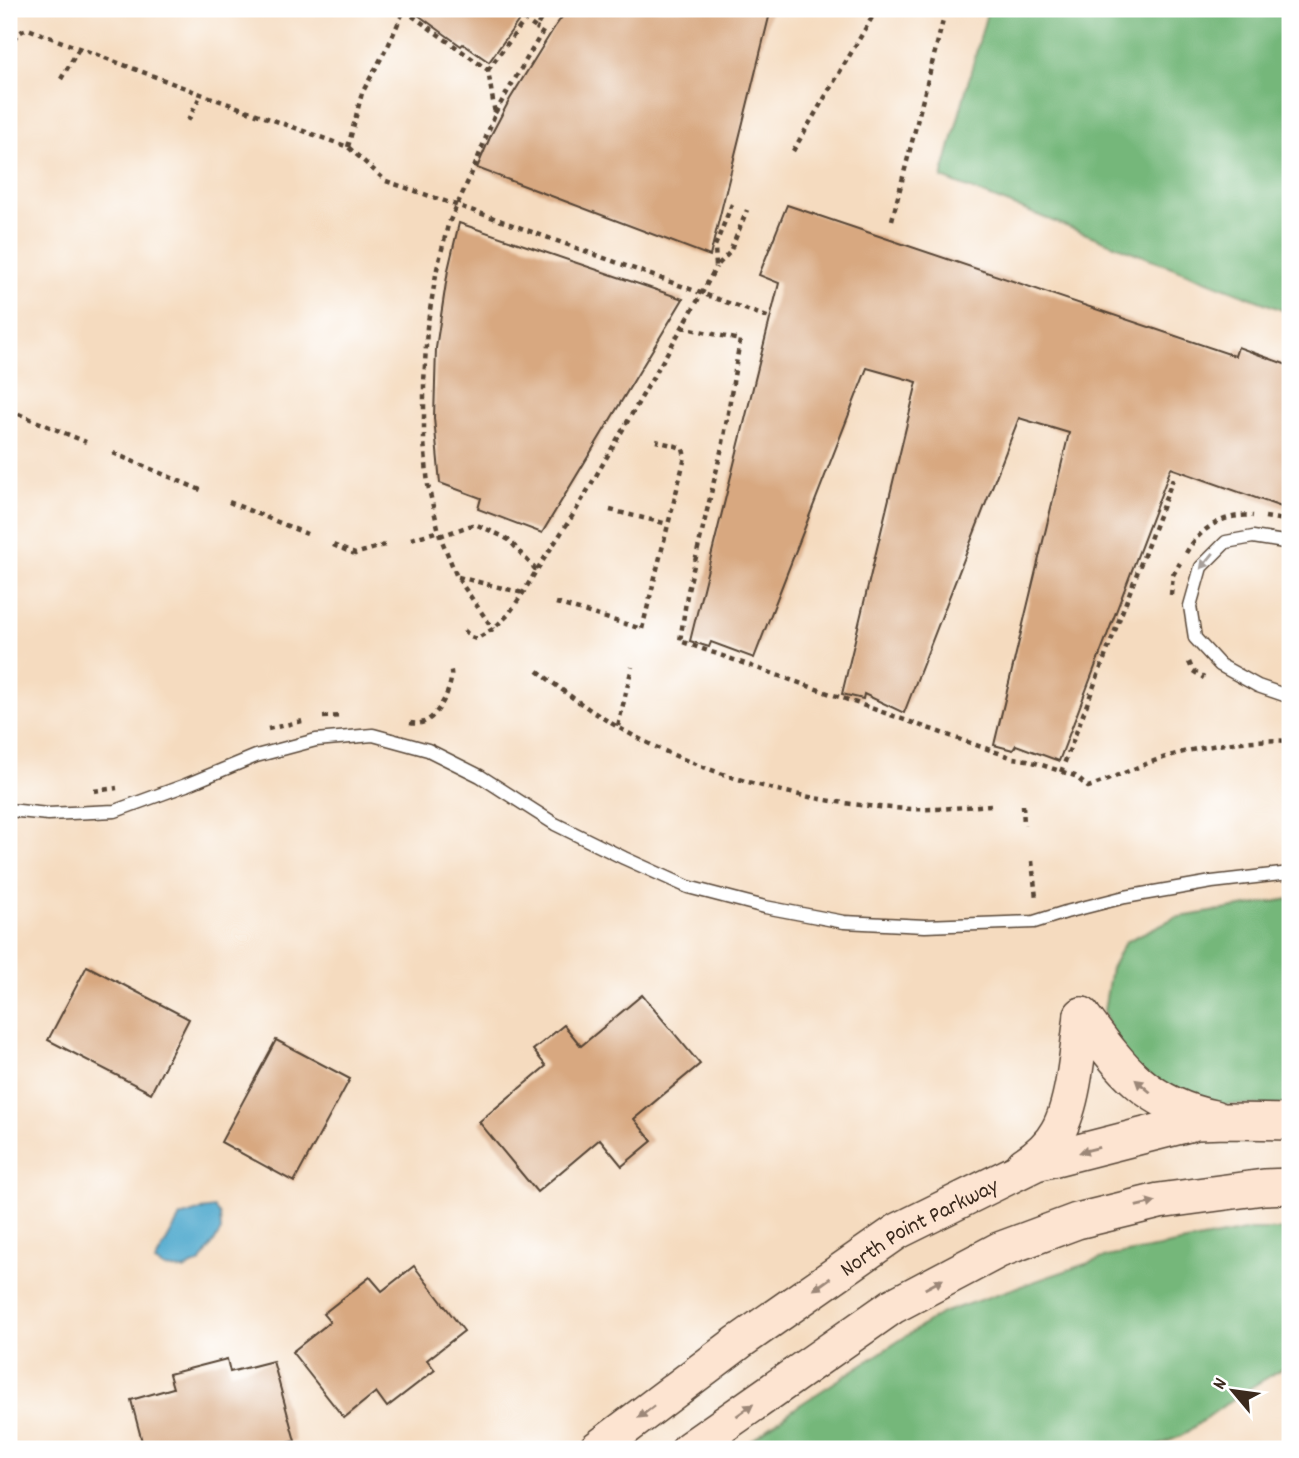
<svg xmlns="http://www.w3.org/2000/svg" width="1299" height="1458" font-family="Dekko,sans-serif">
<rect width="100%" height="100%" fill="#fff"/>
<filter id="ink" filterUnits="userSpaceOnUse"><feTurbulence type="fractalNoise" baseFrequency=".0143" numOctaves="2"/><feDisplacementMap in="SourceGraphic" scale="14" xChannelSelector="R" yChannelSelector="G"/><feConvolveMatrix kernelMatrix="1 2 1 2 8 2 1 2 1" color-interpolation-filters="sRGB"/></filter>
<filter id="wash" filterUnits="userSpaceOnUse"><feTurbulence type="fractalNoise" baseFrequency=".00686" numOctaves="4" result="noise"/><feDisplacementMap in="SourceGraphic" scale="28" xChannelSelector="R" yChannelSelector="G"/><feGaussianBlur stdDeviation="1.57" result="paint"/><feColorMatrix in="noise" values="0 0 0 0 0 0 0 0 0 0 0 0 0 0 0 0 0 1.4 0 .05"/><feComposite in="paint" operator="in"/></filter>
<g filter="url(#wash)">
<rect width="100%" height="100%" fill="#f5dbbf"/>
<path fill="#74b77a" stroke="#58704c" stroke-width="2" d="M988,9H1290V313L942,178Z
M1290,899V1106L1212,1104L1154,1088L1114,1045L1104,1010L1111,968L1125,942L1174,918Z
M1250,1230H1290V1364L1240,1394L1181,1436L1149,1449H740L798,1406L942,1313L1106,1257Z"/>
<path fill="#50a9cd" stroke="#466a76" stroke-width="2" d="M214,1208L220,1215L221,1231L201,1262L184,1270L165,1268L155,1262L180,1217L201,1210Z"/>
<g id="blocks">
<path fill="#d8a880" d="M416,9H527L489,62L463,44L461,46L414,12Z
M568,9H771L710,256L477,168L491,135L510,99L554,28Z
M787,205L1235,356L1238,347L1290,366V510L1171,468L1059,761L1016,745L1013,750L994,745L1069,433L1019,418L904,713L864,694L863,699L842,694L917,382L867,368L754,658L711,642L709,647L690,641L779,283L759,275Z
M459,223L683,299L542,533L478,509L481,498L440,483L434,418L436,348L448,270Z
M87,966L189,1019L151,1093L48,1040Z
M642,995L700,1064L634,1119L652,1141L622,1166L600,1139L537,1192L479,1122L546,1066L533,1050L564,1025L581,1046Z
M276,1040L350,1079L294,1182L221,1142Z
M414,1266L464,1331L427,1360L435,1370L387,1407L376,1392L344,1418L292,1352L330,1322L323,1314L370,1277L382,1291Z
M227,1359L230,1372L273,1361L295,1441L264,1449H144L131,1400L173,1388L169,1374Z"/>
</g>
</g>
<g filter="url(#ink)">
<use href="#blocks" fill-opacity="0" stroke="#574536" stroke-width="2"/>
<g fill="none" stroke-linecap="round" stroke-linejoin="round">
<defs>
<path id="lane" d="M1290,543L1253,537L1226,542L1201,567L1190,606L1195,638L1220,665L1258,686L1290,697
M9,810L48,814L115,811L186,785L256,756L316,740L373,735L428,750L480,776L555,824L624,858L688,887L765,907L844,922L925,926L1034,922L1066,912L1125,897L1212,882L1290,873"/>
<g id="secondary">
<path d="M1082,1015C1121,1068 1146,1104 1214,1118"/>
<path d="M1024,1165C1038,1156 1050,1146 1058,1131C1074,1103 1078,1047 1082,1015"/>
<path id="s1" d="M597,1449L739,1342L898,1231L1036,1163L1196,1122L1227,1121L1290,1122"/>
<path d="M689,1449L893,1306L999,1250L1077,1221L1159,1201L1264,1187L1290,1186"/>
</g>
</defs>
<use href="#lane" stroke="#574536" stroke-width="15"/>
<use href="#secondary" stroke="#574536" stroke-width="38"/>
<path stroke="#574536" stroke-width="4.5" stroke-dasharray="5 5" stroke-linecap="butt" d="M404,10L488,70L495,114L474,168L448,225L437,269L427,327L424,383V442L428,485L440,536L457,577L493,629
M9,48C14,38 17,32 28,29L201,94L348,147L386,181L488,216L770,318
M488,70L525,20L536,28L546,9
M61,79L80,47
M495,113L543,31L536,28
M188,121L201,94
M348,147L362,93L389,44L404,10
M793,151L877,9
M732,204L715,246L716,267L730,252L747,210
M892,220L946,9
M682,327L740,340L723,443L687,595L680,641L1013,758L1027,760L1075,776L1088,787C1113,779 1137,766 1163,758C1198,746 1253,738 1290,741
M9,410L86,442
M113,453L203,491
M229,502L307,534
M610,510L668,524
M1265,517L1284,520
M440,536L475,524L502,536L509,540L536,570
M411,539L439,531
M333,545L355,554L385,545
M1186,553C1200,528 1224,513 1253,516
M458,577L523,593
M1171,595L1173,575L1180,563
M556,603L642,629L685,457L683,449L676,446L656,441
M464,630L471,637L476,639L493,629L508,615L523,593L536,571L575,512L702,293L716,267
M1189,662L1193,671L1204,678
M538,671C554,684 571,697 589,709C679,770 802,805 911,809C937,810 964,807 991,805
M323,717L342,716
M410,723C416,724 421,724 426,721C439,715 456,682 450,668
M618,726L632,667
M268,729L307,720
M1061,772L1173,479
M94,791L117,788
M1023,805L1024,825
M1032,861L1036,898"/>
<use href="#lane" stroke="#fff" stroke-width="12"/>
<use href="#secondary" stroke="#fde4d1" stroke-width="35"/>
</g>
<defs><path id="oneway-solid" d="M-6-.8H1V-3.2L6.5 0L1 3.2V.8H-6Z" transform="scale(1.75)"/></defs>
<use fill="#a79f9a" href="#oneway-solid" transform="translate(1207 561) rotate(130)"/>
<g fill="#9c8778">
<use href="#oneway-solid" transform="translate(1143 1086) rotate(-140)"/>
<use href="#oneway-solid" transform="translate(1089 1150) rotate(165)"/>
<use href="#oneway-solid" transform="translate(1146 1204) rotate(-13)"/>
<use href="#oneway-solid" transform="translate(822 1284) rotate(145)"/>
<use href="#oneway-solid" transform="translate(934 1284) rotate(-28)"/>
<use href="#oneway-solid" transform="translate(745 1410) rotate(-35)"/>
<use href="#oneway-solid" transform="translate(646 1412) rotate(143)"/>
</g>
</g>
<g text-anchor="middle" stroke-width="5" stroke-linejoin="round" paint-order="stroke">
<g font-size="23" fill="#3b2a1e" stroke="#fff">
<text dy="8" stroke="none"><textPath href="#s1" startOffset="392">North Point Parkway</textPath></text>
</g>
</g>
<rect width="1299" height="1458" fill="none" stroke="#fff" stroke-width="35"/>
<g transform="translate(1233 1391) rotate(299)" stroke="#ffffff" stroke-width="5" paint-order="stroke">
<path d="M0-5L12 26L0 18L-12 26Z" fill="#3b2a1e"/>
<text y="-10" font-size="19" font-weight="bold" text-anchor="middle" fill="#3b2a1e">N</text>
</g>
</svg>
